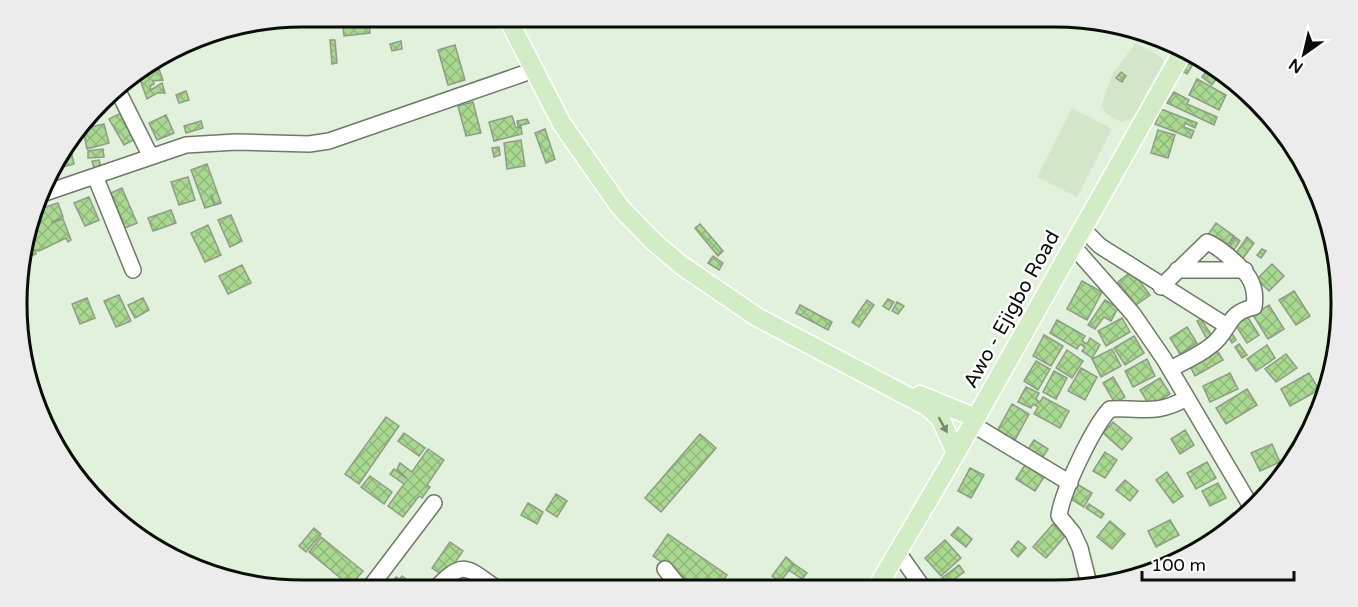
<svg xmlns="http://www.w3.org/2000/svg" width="1358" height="607" font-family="'Varela Round',sans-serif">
<defs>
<pattern id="building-cross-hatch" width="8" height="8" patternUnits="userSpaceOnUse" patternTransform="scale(1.5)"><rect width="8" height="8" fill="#a9d890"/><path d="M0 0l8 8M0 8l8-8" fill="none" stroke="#90b87b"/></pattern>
</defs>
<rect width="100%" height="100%" fill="#e2f1db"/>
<path fill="#d3e6c9" d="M1136,43L1158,55L1164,61L1132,119L1121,122L1107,114L1101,106L1113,73Z
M1072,108L1112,129L1077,197L1037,177Z"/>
<path fill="url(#building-cross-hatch)" stroke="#8e9c88" stroke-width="1.5" d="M336,17H350V23L369,21L370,33L344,36L343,27H337Z
M434,17H447L448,21L436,24Z
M330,40H335L337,63L332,64Z
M401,41L402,49L392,51L390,44Z
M455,45L465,80L448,85L438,50Z
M1186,62L1192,66L1187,74L1181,70Z
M1209,68L1219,75L1212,85L1202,77Z
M148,69L150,73L159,69L163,80L153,81L154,84L150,86L151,90L162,83L165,93H157L147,99L138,74Z
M1121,72L1126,76L1122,82L1116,78Z
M1197,79L1226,95L1219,110L1189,95Z
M186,91L189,100L179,103L176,95Z
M1174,92L1189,100L1187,104L1217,117L1214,125L1167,103Z
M473,102L481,133L466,136L458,106Z
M1161,109L1197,123L1195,128L1185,123L1184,127L1194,131L1191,138L1155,124Z
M123,112L137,138L124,145L109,119Z
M166,115L174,133L157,140L149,123Z
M512,116L516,128L521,127L522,134L494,141L489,122Z
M527,119L529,123L518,126L517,121Z
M201,121L203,128L186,133L184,126Z
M104,124L109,143L87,149L83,129Z
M545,129L555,159L546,163L535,133Z
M1158,130L1175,135L1168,158L1151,153Z
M521,140L525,166L507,169L504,143Z
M69,143L74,164L59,168L57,158Z
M499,147L500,155L494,157L492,148Z
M103,149L104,157L88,158V151Z
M99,160L101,167L94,168L92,161Z
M207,164L221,203L215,205L211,194L214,205L205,208L191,170Z
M188,177L195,200L179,205L171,182Z
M122,188L137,223L125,228L111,193Z
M89,197L99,220L85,226L74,203Z
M58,203L63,217L51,223L63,219L71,240L68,242L66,238L39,251L35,250L36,254L28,257L23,244L36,210Z
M171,210L176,223L153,231L148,218Z
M231,215L242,241L230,247L218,220Z
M1216,223L1234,236L1225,249L1207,236Z
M700,224L723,251L718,256L695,228Z
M208,225L221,255L205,262L191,233Z
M1235,237L1240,241L1231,254L1226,251Z
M1247,237L1254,243L1241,261L1234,256Z
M1262,249L1266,251L1261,258L1257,255Z
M713,256L723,263L719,270L708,263Z
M1272,264L1284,276L1269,291L1257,279Z
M242,265L251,283L228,294L219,276Z
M1132,271L1150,295L1136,305L1118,282Z
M1082,281L1102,292L1087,320L1067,309Z
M1294,291L1310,316L1296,325L1279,300Z
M119,295L131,321L116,327L104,301Z
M87,298L95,318L80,324L72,304Z
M143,298L149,310L135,318L128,305Z
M888,299L894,302L889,310L883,306Z
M867,300L874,305L859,327L852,322Z
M1105,300L1118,308L1111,321L1104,317L1095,329L1088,325Z
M897,302L904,306L898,314L892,311Z
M800,305L832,322L828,330L796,313Z
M1269,305L1284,329L1268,339L1253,315Z
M1245,313L1259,335L1247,343L1233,321Z
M1122,318L1130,332L1106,346L1098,331Z
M1201,319L1212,336L1207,339L1197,321Z
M1057,320L1085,336L1082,341L1087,344L1090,338L1100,345L1092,358L1082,351L1085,347L1080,344L1077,349L1050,333Z
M1187,327L1197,343L1180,354L1170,338Z
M1231,332L1236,340L1232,343L1227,335Z
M1044,335L1063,346L1051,366L1033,356Z
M1134,336L1144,353L1125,365L1114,348Z
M1239,344L1247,355L1242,358L1235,347Z
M1267,345L1275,358L1256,371L1247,359Z
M1215,347L1223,360L1195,376L1188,362Z
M1112,349L1121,366L1101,377L1092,359Z
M1067,350L1083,361L1072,378L1056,368Z
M1286,354L1297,368L1276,382L1265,369Z
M1147,359L1155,376L1133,387L1125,371Z
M1036,361L1050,369L1038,390L1024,381Z
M1081,368L1097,377L1085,400L1068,391Z
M1054,371L1067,378L1056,399L1043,392Z
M1230,373L1238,389L1210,402L1203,386Z
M1309,373L1319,390L1290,406L1281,389Z
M1113,377L1125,397L1115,403L1103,383Z
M1160,378L1170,394L1150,406L1140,390Z
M1026,387L1039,393L1036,399L1040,402L1043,397L1069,411L1060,428L1034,414L1038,407L1033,404L1031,408L1018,402Z
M1247,389L1257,405L1226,424L1216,408Z
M1012,404L1029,414L1014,442L996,433Z
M386,417L399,426L359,484L345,474Z
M1113,422L1132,438L1122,450L1103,433Z
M1185,430L1194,445L1180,454L1171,439Z
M404,433L425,448L419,456L398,441Z
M700,434L716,448L661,512L645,498Z
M1034,440L1048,449L1041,460L1027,451Z
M1272,444L1280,462L1260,471L1251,453Z
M428,449L444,460L427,485L430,487L422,498L419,496L403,517L388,506L404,484L390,474L394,469L407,479L397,469L400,463L412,472Z
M1298,451L1291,463L1288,455Z
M1105,452L1117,460L1105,478L1093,471Z
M1207,462L1216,478L1196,489L1187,473Z
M1025,465L1044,477L1035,491L1016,479Z
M970,468L984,475L971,498L958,491Z
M1167,472L1183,496L1173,503L1156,480Z
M370,476L392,492L384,504L361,487Z
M1125,480L1138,491L1130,501L1116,490Z
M1218,483L1226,498L1210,506L1202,491Z
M1077,484L1092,493L1084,507L1069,498Z
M556,494L567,501L557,517L546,510Z
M528,503L543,512L537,524L521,515Z
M1089,504L1104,514L1101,518L1086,508Z
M1233,513L1240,521L1226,533L1219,525Z
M1170,520L1179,535L1156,547L1148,531Z
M1110,521L1125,534L1112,549L1097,537Z
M1053,524L1066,535L1046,558L1033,547Z
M958,527L972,539L966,547L951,535Z
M314,528L321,534L306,552L299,546Z
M668,534L727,575L717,589H701L653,556Z
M321,537L363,571L350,586L309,552Z
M945,540L961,558L941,576L925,558Z
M1018,541L1026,548L1018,557L1011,550Z
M450,542L463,551L445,577L432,568Z
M786,557L794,564L780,582L772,576Z
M794,564L807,573L802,579L789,570Z
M959,565L964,572L946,585L942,578Z
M462,574L486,590H451Z
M402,576L409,581L402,590H395L393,589L396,585L392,583L396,577L400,579Z
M641,581L653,589H634Z"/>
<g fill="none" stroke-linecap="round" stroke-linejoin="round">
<defs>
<path id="minor" d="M116,87L150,155
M95,176L133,270
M42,194L186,145L236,142L309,144L329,141L534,70
M1083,229L1100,246L1227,326
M1073,246L1133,314L1164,359L1252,508
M1177,270H1245
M1161,287L1207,242C1215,245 1221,250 1227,255C1245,270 1258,282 1254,307C1230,313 1233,321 1219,338C1208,351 1186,361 1170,369
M972,424L1070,483
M897,551L924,589
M665,569L681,589
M1090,588L1080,548L1073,533L1059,516C1062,492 1093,427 1110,409C1143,407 1155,416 1187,398
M368,590L434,503
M434,590C465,558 465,567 499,590"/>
<path id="major" d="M507,17L562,124L620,207L653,241L681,265L757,317L928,407L940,418L956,453
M920,395L976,418
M876,589L956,453L1183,51"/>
</defs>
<use href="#minor" stroke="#6d7a67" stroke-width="18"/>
<use href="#major" stroke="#fff" stroke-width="21"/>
<use href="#minor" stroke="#fff" stroke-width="15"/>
<use href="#major" stroke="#d2ecc5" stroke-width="18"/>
</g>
<defs><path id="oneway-solid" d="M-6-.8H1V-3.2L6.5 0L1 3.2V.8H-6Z" transform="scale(1.5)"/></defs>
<use fill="#788870" href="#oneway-solid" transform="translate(943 425) rotate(61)"/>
<g text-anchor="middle" stroke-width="5" stroke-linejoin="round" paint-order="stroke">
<g font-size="20" fill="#090e07" stroke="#fff">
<text transform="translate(1011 309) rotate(-61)" y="7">Awo - Ejigbo Road</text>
</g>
</g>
<path d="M0 0H1358V607H0ZM303 27H1055A276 276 0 0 1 1331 303V304A276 276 0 0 1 1055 580H303A276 276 0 0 1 27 304V303A276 276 0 0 1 303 27Z" fill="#ebeceb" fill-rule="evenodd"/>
<path fill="none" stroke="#090e07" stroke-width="3" d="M303 27H1055A276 276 0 0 1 1331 303V304A276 276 0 0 1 1055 580H303A276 276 0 0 1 27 304V303A276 276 0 0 1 303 27Z"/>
<g transform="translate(1304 54) rotate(214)" stroke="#ffffff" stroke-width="4.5" paint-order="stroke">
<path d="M0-4.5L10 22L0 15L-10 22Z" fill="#090e07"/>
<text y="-9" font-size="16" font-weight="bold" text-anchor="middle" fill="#090e07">N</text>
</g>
<path d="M1142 571v9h152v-9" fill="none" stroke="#090e07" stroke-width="3"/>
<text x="1151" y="571" font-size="18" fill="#090e07" stroke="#ffffff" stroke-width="4.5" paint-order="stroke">100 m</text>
</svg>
